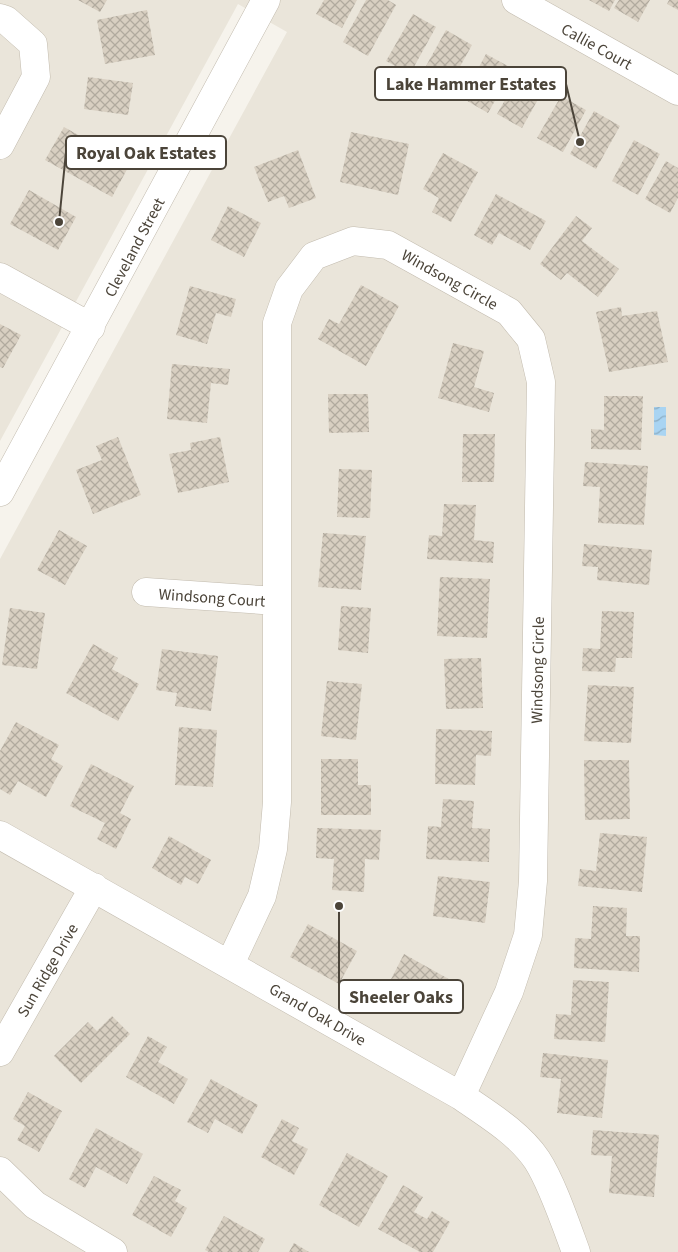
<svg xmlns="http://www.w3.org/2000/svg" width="678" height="1252" font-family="'Source Sans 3',sans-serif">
<defs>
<pattern id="water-waves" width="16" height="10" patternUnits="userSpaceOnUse" patternTransform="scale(1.25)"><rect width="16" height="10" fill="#a9d4f2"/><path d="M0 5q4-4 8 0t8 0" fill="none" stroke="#8caec5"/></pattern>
<pattern id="building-cross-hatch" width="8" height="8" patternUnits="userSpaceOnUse" patternTransform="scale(1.25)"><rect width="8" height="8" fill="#d8cfc1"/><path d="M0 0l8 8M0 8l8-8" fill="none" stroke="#b1aa9e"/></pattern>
</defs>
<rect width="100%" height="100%" fill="#f6f3ec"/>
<path fill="#eae5da" d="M0,0H678V1252H0V559L287,32L238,4L0,441Z"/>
<path fill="url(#water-waves)" d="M654,407H666V436L654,435Z"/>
<path fill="url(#building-cross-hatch)" d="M78,0H107L100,12Z
M324,0H357L342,28L316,14Z
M366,0H388L396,5L368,56L343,42Z
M589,0H615L609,11Z
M619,0H650L638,22L614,8Z
M669,0H678V10L667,4Z
M147,10L155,55L105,64L97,20Z
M413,14L436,27L410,74L386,61Z
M446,30L472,45L447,90L421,75Z
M486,54L513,69L488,113L462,98Z
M521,72L546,85L522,128L497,114Z
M88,77L133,83L128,115L84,109Z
M561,96L586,110L563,152L537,138Z
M594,111L620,126L596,169L570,154Z
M64,127L130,164L112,197L45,160Z
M351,132L409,144L398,195L340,182Z
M634,140L660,154L638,195L612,181Z
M298,150L316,198L289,208L284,196L268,202L254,167Z
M443,153L478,172L451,222L432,212L439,198L423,189Z
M666,161L678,168V198L670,213L645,199Z
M29,190L76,217L58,250L10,224Z
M496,194L546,221L530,250L499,233L492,245L474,235Z
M228,206L261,223L244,257L211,240Z
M576,216L592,228L582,241L619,269L598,297L567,273L561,280L540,264Z
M361,285L399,306L366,366L318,339L329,319L339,324Z
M190,286L236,299L231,317L216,313L207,344L176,335Z
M621,307L622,316L657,311L668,362L609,372L596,312Z
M0,324L21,335L3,368L0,367Z
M453,343L484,351L474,387L494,393L489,412L438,398Z
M172,364L230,369L228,385L211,383L207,423L167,419Z
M328,394H368L369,432L329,433Z
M604,396H643L641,450L591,449V429L604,430Z
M463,434H495L494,482H462Z
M118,437L141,495L93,514L76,470L102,460L96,446Z
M220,437L229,482L178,493L169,454L191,450L190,443Z
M585,462L648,466L644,525L598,523L600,487L583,486Z
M339,469L372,470L370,518L337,517Z
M444,504L476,505L474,540L494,542L493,563L427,559L429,535L442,536Z
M59,530L87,546L65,585L37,570Z
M323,533L366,536L361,590L318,587Z
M584,544L652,550L649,585L597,580L598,567L582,566Z
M440,577L490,579L487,638L437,636Z
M341,606L371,608L368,653L338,650Z
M10,608L45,613L37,669L2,665Z
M602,611L634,612L632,658H616L615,672L582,671L583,648L600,649Z
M93,644L118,658L112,669L139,684L118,721L66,693Z
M162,649L218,656L211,711L175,706L177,693L156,690Z
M481,658L483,708L446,709L444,659Z
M327,681L362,684L356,740L321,736Z
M588,685L634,687L631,743L584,741Z
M16,722L59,745L51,759L63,766L46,797L18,781L10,795L0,789V751Z
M179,727L217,730L213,787L175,785Z
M436,729L492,731L491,756L476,755L475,785L435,784Z
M321,759H358V785H371V815H321Z
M584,760H629L630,819L585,820Z
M91,764L134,786L120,813L131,819L116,849L97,839L105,823L70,806Z
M443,799L474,801L472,828L490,829L489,862L426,859L428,826L441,827Z
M317,828L381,830L379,860L365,859L364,892L332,890L334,859L316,858Z
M600,833L647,837L642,892L578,886L580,869L596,871Z
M169,836L211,860L198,884L185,877L181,885L152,868Z
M438,876L490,882L485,923L433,916Z
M593,906L627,908L626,936H640L639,972L574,968L575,938L591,939Z
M308,924L357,951L339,984L290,957Z
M404,954L454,982L437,1012L388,985Z
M573,980L609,982L605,1042L554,1039L556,1014L571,1015Z
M112,1016L130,1034L81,1083L54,1056L88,1022L97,1031Z
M148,1036L167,1047L158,1062L188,1079L174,1104L126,1077Z
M543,1053L608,1060L602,1118L557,1113L561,1079L540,1077Z
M211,1079L258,1105L242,1134L215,1119L208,1133L187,1122Z
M28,1092L62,1111L39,1152L17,1140L25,1126L13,1119Z
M282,1119L299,1128L292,1141L308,1149L294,1175L261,1157Z
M96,1128L143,1154L127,1184L96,1167L85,1188L69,1179Z
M593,1130L659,1135L654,1197L609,1193L612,1156L591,1155Z
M347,1153L388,1176L359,1227L319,1205Z
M154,1176L181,1190L175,1201L187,1208L171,1237L132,1215Z
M403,1185L423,1197L414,1212L427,1219L432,1211L450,1222L433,1252H420L378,1229Z
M224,1216L265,1239L258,1252H209L205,1250Z
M294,1243L309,1252H289Z"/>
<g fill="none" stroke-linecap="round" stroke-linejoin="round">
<defs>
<path id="minor" d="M516,0L678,91
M0,18L6,20L33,44L36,77L0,145
M0,277L91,327
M0,492L266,0
M146,592L277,601
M0,835L461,1096C487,1114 519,1133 537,1160C552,1183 566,1225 576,1252
M230,964L262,896L273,849L277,802V323L289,289L314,256L353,241L388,245L509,312L531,339L541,382L533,881L528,935L509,992L461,1096
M0,1052L94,887
M0,1171L35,1205L113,1252"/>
</defs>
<use href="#minor" stroke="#c2bbae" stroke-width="29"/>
<use href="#minor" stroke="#fff" stroke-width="28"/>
</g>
<g text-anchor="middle" stroke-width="5" stroke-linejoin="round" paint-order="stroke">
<g font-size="16" fill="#4b4439" stroke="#fff">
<text transform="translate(597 46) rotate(29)" y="6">Callie Court</text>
<text transform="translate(134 247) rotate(-62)" y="6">Cleveland Street</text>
<text transform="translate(450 279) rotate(29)" y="6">Windsong Circle</text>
<text transform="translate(212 597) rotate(4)" y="6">Windsong Court</text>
<text transform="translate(537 670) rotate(-89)" y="6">Windsong Circle</text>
<text transform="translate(47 970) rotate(-60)" y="6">Sun Ridge Drive</text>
<text transform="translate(318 1014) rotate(30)" y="6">Grand Oak Drive</text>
</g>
</g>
<path fill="none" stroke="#4b4439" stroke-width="2" d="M580 142L566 84M59 222L66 152M339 906L339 996"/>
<g fill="#4b4439" stroke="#fff" stroke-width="2">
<circle cx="580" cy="142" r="5"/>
<circle cx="59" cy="222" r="5"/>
<circle cx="339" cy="906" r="5"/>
</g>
<g fill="#fff" stroke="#4b4439" stroke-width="2">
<rect x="375" y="67" width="191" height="33" rx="5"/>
<rect x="66" y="136" width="160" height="33" rx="5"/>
<rect x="339" y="980" width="124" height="33" rx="5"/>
</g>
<g font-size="18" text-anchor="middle" font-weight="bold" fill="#4b4439">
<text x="471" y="90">Lake Hammer Estates</text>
<text x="146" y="159">Royal Oak Estates</text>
<text x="401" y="1003">Sheeler Oaks</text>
</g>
</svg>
